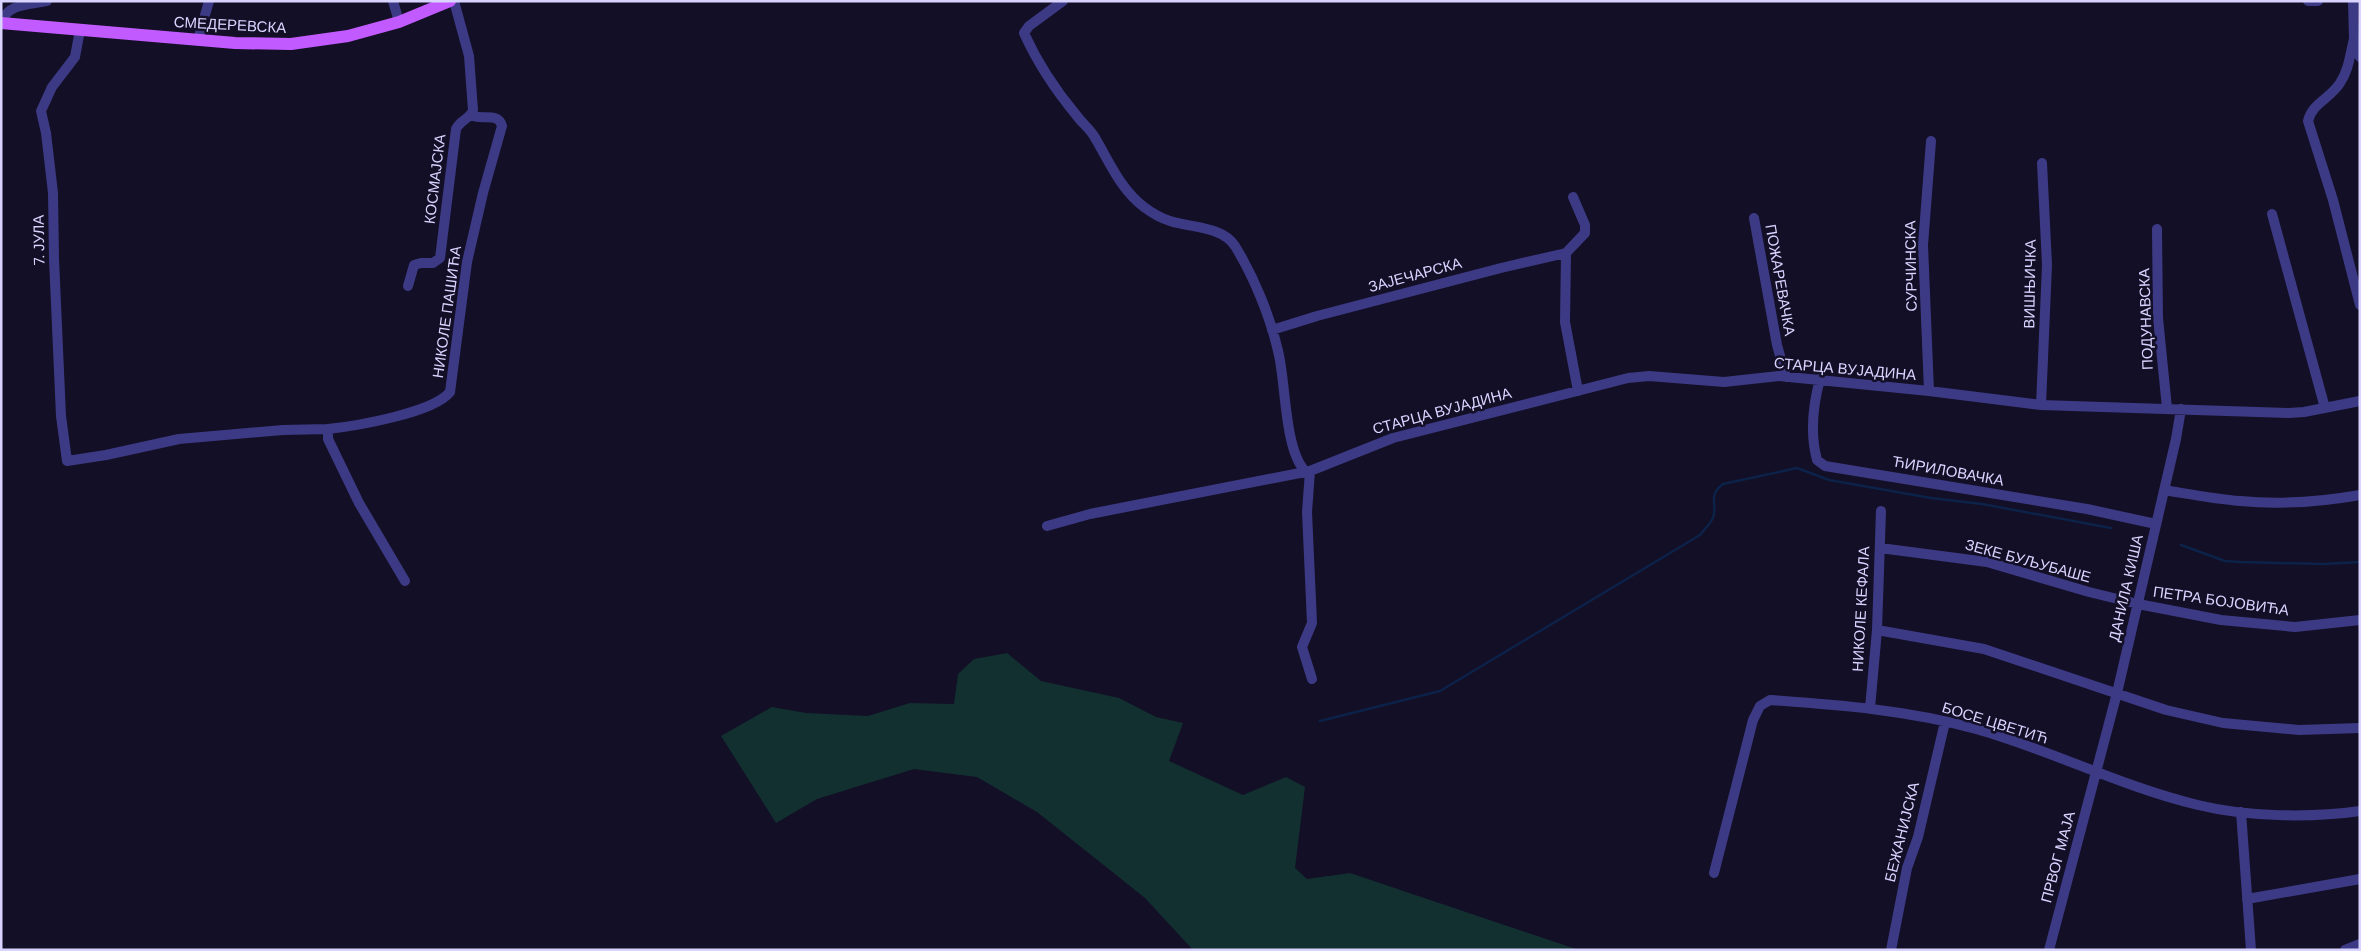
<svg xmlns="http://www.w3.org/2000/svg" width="2361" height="951" font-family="'DM Sans',sans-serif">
<rect width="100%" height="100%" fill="#130f26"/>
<path fill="#12302f" d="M1007,653L1041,681L1119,698L1156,717L1183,723L1169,761L1243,795L1286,777L1305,787L1295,868L1307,879L1350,873L1579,950H1193L1145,898L1037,812L977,777L914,769L817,799L776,823L721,736L772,707L806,713L868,716L910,703L954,704L958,674L974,659Z"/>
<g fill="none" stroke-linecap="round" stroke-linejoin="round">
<path stroke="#0c2248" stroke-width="2.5" d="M2181,545L2225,561L2240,562L2323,564L2360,562
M1320,721L1440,691L1700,535C1704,530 1710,524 1713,518C1718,503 1707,496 1723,484L1797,468L1829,480L1931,498L1982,504L2111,528"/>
<path stroke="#3d3a85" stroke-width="10" d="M393,1L399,22
M1063,1L1029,26L1024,33C1037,62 1057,92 1077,116C1082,123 1089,128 1094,136C1109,161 1120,189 1144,207C1152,213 1160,218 1170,221C1191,228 1222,226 1235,246C1254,277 1270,316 1278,351C1286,381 1284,449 1305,471
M2308,1H2318
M2353,1L2354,39L2360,57
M2,23C6,3 31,5 47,1
M80,30L75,57L52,87L41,111L46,133L53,193L54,259L61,416L67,461L106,455L179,439L283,430L328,429
M2354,39C2350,54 2349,70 2340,83C2331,98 2312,103 2308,121L2333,200L2360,305
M198,40L209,1
M1573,197L1585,225V233L1566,253L1565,322L1578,391
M2272,214L2325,408
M1754,218L1777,345L1786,377
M2157,229L2158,318L2167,408
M408,286L414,265L421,263H433L440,258L456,129C460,120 470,119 473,110L469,56L454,1
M1272,330L1317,316L1501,268L1566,253
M1820,379C1813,405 1810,434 1817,460L1825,466L2087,509L2156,524
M1929,391L1923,245L1931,141
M2041,405L2047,265L2042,163
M1310,471L1307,512L1312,623L1302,647L1312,679
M2164,490C2189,494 2215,499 2240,501C2281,505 2320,502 2360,495
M1047,526L1090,514L1310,471L1393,438L1628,378L1649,376L1724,382L1779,376L1929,391L2041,405L2289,413L2304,412L2360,401
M1880,548L1987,562L2089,592L2138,604L2221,620L2295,627L2360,620
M405,581L359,503L328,439V429C356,426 433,413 450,392L467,262L483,193L502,126C498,111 481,121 471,115
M1877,630L1984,649L2166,710L2223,723L2299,730L2360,728
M1870,708L1877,630L1881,511
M2241,812L2251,950
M1714,873L1753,720L1760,706L1770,700C1839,705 1908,710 1976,729C2051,750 2122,787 2198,805C2247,817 2310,818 2360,811
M2247,899L2360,879
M1891,950L1907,868L1918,837L1945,722
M2049,950L2117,693L2176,439L2181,409
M2345,950L2360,944"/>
<path stroke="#c25bff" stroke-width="12" d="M1,23L235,43L291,44L348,36L399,22L450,1"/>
</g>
<g text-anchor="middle" stroke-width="5" stroke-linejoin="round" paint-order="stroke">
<g font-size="15" fill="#d9d4ff" stroke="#130f26">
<text transform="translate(230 25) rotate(3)" y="5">СМЕДЕРЕВСКА</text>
<text transform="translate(435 179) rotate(-83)" y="5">КОСМАЈСКА</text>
<text transform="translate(39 240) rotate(-91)" y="5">7. ЈУЛА</text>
<text transform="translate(1911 266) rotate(-91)" y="5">СУРЧИНСКА</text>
<text transform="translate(1415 275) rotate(-15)" y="5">ЗАЈЕЧАРСКА</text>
<text transform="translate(1780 280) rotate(80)" y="5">ПОЖАРЕВАЧКА</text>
<text transform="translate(2030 284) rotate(-89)" y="5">ВИШЊИЧКА</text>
<text transform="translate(447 312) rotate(-82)" y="5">НИКОЛЕ ПАШИЋА</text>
<text transform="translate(2146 319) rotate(-92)" y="5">ПОДУНАВСКА</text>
<text transform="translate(1845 369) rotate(5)" y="5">СТАРЦА ВУЈАДИНА</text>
<text transform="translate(1442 411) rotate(-15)" y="5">СТАРЦА ВУЈАДИНА</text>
<text transform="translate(1948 471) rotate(10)" y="5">ЋИРИЛОВАЧКА</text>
<text transform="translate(2028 561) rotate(15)" y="5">ЗЕКЕ БУЉУБАШЕ</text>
<text transform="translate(2126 588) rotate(-77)" y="5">ДАНИЛА КИША</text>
<text transform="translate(2221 601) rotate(8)" y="5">ПЕТРА БОЈОВИЋА</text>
<text transform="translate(1861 609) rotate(-87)" y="5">НИКОЛЕ КЕФАЛА</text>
<text transform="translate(1995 723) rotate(17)" y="5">БОСЕ ЦВЕТИЋ</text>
<text transform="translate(1902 832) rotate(-76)" y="5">БЕЖАНИЈСКА</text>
<text transform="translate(2058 857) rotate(-75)" y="5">ПРВОГ МАЈА</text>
</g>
</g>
<rect width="2361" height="951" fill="none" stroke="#d9d4ff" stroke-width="5"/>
</svg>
